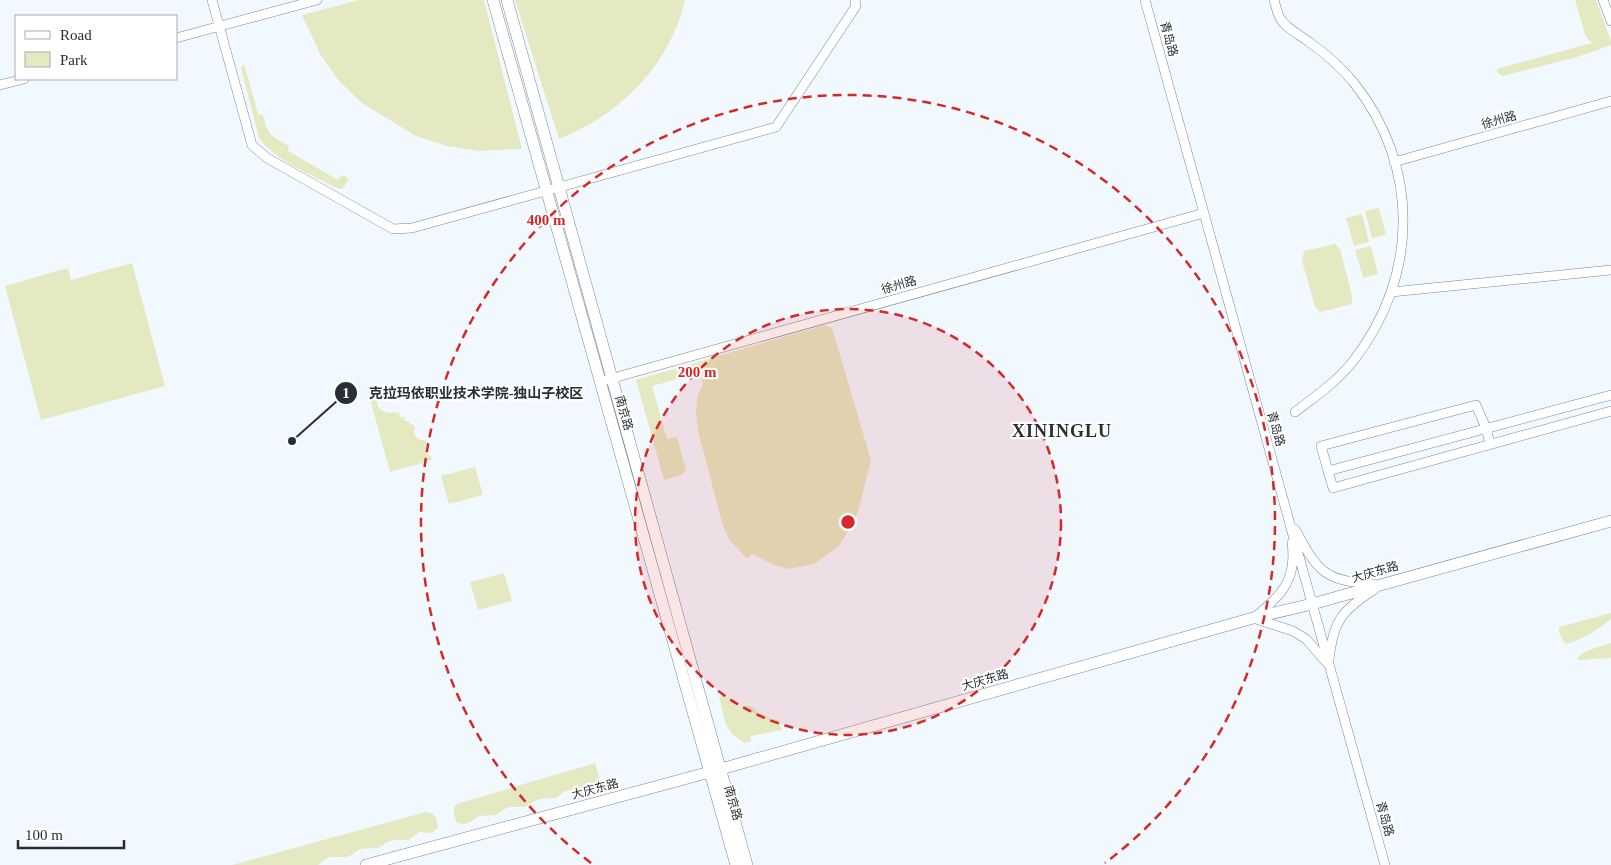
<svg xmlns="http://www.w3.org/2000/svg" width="1611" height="865" font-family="'Times New Roman','Noto Sans SC',serif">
<rect width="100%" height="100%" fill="#f1f9ff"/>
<path fill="#e4e9c1" d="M359,0H484L522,149L479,151L447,146L416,136L362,103L339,81L320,54L302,15Z
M515,0H685C670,65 620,115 559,139Z
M1575,0H1596L1611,41V45L1577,57L1502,76L1498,73L1496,69L1592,43L1586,37Z
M244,64L258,114L263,115C268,136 271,136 289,146L288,151L338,180L341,175L348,178V181L342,189H339C316,177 274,160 259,138L241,68Z
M1379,208L1386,235L1372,238L1365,211Z
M1362,214L1369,242L1354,246L1346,218Z
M1335,244L1340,249L1352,296V304L1320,312L1315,306L1302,261L1304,251Z
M1371,246L1378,274L1363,278L1355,250Z
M132,263L165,386L41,420L5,286L68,268L71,280Z
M825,325L832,328L871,460L858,512L849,530L838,547L814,564L789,569L774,565L752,554L747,559L729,539L723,526L698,431L696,411L698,395L703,384L701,373L652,386L667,439L677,437L686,470L682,475L664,480L636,380Z
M368,391L378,398L377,405L382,411L390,413L393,412L397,414L398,412L400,414L399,416L402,418L403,416L405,418L404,420L407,422L408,420L409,423L415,426L414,434L418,439L426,441L427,445L425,446L426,449L428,448V455H430L432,460L390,472Z
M475,467L483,495L449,504L441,476Z
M504,573L512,601L478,610L470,582Z
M1611,613V619C1597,630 1584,639 1566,644C1561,638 1559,635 1559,627Z
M1611,643V658L1579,660L1577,658L1586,651Z
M722,695C727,697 737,702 740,706H751L759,714H763L770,719L777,720L780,724L782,730L751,736V741L745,743C723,731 725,718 719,696Z
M595,763L600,781L585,791L570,790L565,791L556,798L539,799L524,807H508L496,815L479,816L470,822L465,824L457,823C454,816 451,810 457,804Z
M426,812C436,813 437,819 438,828L431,833L419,832L409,840H393L387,842L378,848L360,849L348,857H329L318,865H232Z"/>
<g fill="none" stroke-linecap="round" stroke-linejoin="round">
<defs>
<path id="minor" d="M212,0L252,145L267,158L393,229L412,228L776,127L856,6L855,0
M1145,0C1225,288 1304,577 1385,865
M1274,0C1276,6 1277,13 1280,18C1286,29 1299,34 1309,42C1326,54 1341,67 1354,83C1420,166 1419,276 1354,360C1338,381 1316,396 1295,412
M1603,0L1611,21
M176,38L317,0
M0,85L24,79
M1394,162L1611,101
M1391,292L1611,270
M606,380L1204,213
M1611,395L1328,471L1333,488L1611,411
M1328,471L1321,446L1476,405L1486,428L1490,444
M1295,529C1318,572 1324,581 1374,584
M1256,616C1282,595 1297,579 1292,543
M1253,618L1293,631L1306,639L1327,663
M1329,660C1333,621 1342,610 1375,589"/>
<path id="major" d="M493,0L736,865
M507,0L747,865
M366,865L721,769L1253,618L1312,604L1611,521"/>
</defs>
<use href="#minor" stroke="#778895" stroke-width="10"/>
<use href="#major" stroke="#778895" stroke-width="12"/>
<use href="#minor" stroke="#fff" stroke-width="9"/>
<use href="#major" stroke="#fff" stroke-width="11"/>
</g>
<circle cx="848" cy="522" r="213" fill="#d62828" fill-opacity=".12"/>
<g fill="none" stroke="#d62828" stroke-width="2.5" stroke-dasharray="9 6">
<circle cx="848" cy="522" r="213"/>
<path d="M591 863A427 427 0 1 1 1105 863"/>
</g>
<g text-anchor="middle" stroke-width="4.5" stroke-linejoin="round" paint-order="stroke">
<g font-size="12" fill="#282e34" stroke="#fff">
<text transform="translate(1169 39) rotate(75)" y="4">青岛路</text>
<text transform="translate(1499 120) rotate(-16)" y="4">徐州路</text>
<text transform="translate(899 285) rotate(-16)" y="4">徐州路</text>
<text transform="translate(624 413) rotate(74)" y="4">南京路</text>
<text transform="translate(1276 429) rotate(74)" y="4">青岛路</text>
<text transform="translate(1375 572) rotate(-16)" y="4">大庆东路</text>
<text transform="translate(985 680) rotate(-16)" y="4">大庆东路</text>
<text transform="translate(595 789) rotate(-15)" y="4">大庆东路</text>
<text transform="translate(733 803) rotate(74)" y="4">南京路</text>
<text transform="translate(1385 819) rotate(74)" y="4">青岛路</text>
</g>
<g font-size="18" font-weight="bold" letter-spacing="1" fill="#282e34" stroke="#fff">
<text x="1062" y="437">XININGLU</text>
</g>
</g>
<circle cx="848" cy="522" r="8" fill="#d62828" stroke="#fff" stroke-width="2.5"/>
<g font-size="15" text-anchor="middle" font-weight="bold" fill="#d62828" stroke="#fff" stroke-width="4.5" stroke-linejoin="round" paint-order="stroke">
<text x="546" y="225">400 m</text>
<text x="697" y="377">200 m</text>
</g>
<path fill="none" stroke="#282e34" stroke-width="2" d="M292 441L346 393"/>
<g fill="#282e34" stroke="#fff" stroke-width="2">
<circle cx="292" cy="441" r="5"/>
<circle cx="346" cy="393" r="12"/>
</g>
<g font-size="15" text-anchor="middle" font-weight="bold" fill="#fff">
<text x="346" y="398">1</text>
</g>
<g font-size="14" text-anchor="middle" font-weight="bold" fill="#282e34" stroke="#fff" stroke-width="4.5" stroke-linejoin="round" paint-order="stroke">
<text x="476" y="398">克拉玛依职业技术学院-独山子校区</text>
</g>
<rect x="15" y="15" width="162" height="65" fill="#ffffff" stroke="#a9abae"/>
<rect x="25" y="31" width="25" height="8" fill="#ffffff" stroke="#a9abae"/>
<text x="60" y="40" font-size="15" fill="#282e34">Road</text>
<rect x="25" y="52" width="25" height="15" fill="#e4e9c1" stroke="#a9abae"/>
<text x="60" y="65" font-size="15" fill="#282e34">Park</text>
<path d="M18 840v8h106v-8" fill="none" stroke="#282e34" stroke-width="2.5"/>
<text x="25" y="840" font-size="15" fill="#282e34" stroke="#ffffff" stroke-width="4" paint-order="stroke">100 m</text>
</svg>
